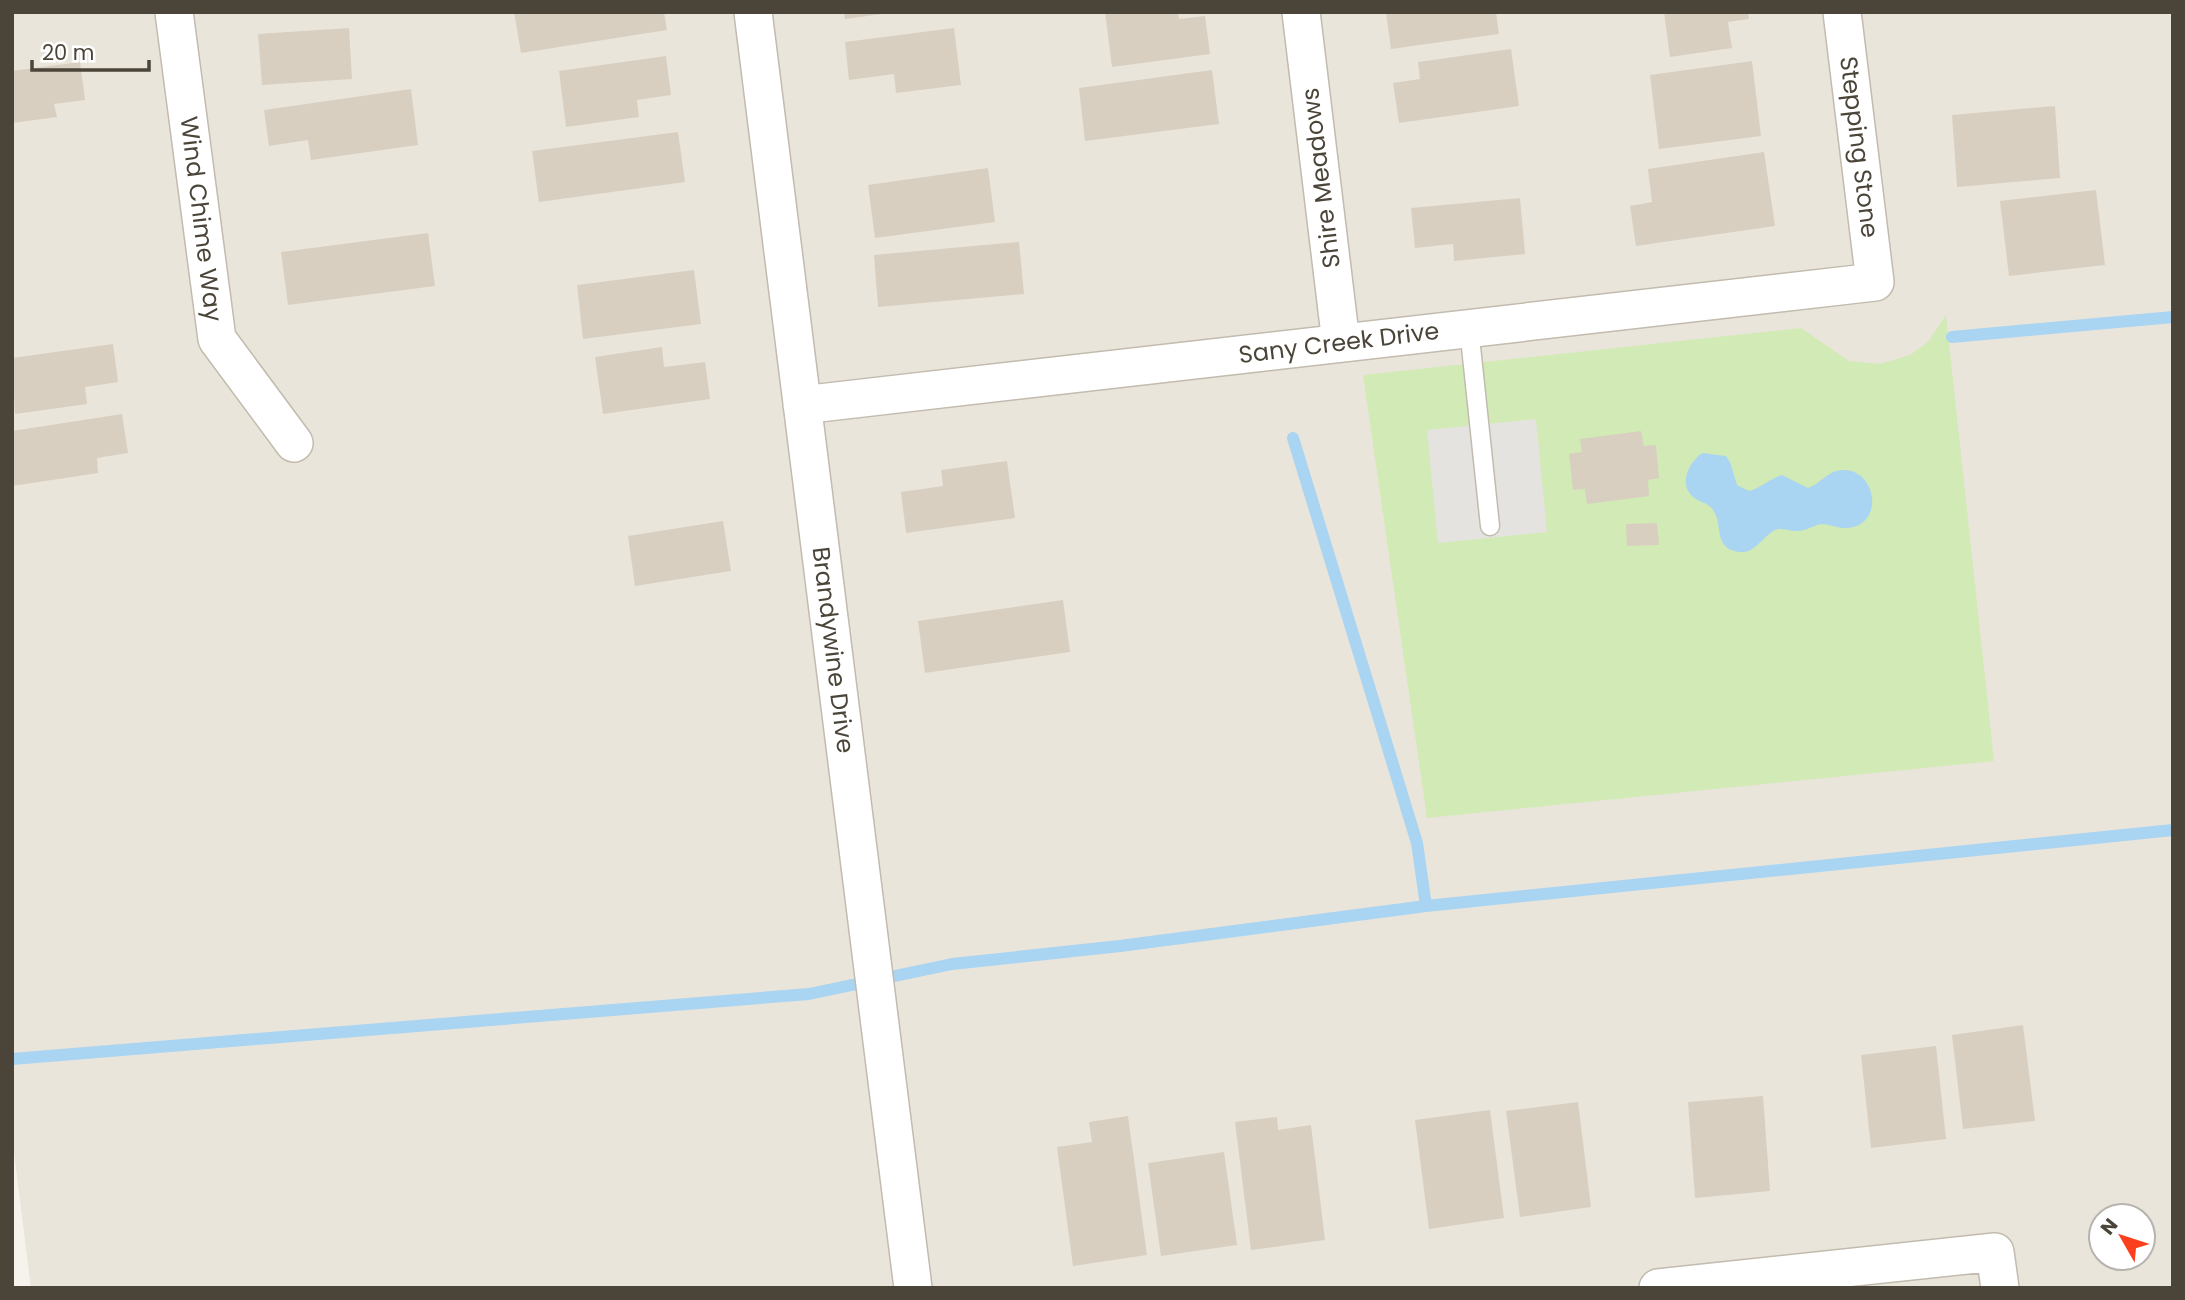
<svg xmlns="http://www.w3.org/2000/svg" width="2185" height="1300" font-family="Poppins,sans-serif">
<rect width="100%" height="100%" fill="#f6f3ec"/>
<path fill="#eae5da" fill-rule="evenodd" d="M12,12H2173V1288H31L12,1137ZM2101,1216H2143V1258H2101Z"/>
<path fill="#d2eab5" d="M1946,315L1994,761L1427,818L1363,375L1801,328L1849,361L1880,364L1910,355L1928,342Z"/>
<path fill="#e5e3e0" d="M1536,419L1547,532L1438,543L1427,430Z"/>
<path fill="#a9d4f2" d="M1702,453L1726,456L1730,462L1737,485L1749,491C1761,488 1769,479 1782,475L1808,488C1820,484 1828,471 1841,470C1876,467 1886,524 1848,528C1838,529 1830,524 1822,524C1813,525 1805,532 1796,531C1789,531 1782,527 1775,530C1762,537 1755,554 1739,552C1712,548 1724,525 1713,510C1708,502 1697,502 1691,495C1679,481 1690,462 1702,453Z"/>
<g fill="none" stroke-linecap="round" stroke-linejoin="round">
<path stroke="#a9d4f2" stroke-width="12" d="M1952,337L2173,317
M1293,438L1417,843L1426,906
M12,1059L809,994L952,964L1120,946L1426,906L2173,830"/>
</g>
<path fill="#d8cfc1" d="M514,12H664L667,30L521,53Z
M844,12H882V14L845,19Z
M1105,12H1178L1179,19L1205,16L1210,54L1112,67Z
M1386,12H1496L1499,34L1391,49Z
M1664,12H1748L1749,19L1728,22L1732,48L1670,57Z
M349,28L352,79L262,85L258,34Z
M954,28L961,85L896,93L894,74L849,80L845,42Z
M1511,49L1519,106L1399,123L1393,83L1420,79L1418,62Z
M666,56L671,95L637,100L639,117L566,127L559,71Z
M1752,61L1761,136L1659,149L1650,75Z
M80,62L85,100L54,104L57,117L12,123V71Z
M1212,70L1219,124L1085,141L1079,88Z
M411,89L418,145L311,160L308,140L269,146L264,110Z
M2055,106L2060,178L1957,187L1952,115Z
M678,132L685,182L539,202L532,151Z
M1764,152L1775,226L1636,246L1630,206L1652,202L1648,169Z
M988,168L995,222L875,238L868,185Z
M2096,190L2105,265L2009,276L2000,201Z
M1520,198L1525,254L1454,261L1453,244L1415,248L1411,208Z
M428,233L435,286L288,305L281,252Z
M1019,242L1024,294L878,307L874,255Z
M694,270L701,324L583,339L577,285Z
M113,344L118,382L85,387L87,404L15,414L12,358Z
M662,347L664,367L705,362L710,399L603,414L595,357Z
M122,414L128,453L97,458L98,473L12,486V431Z
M1641,431L1644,446L1656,445L1659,478L1648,480L1649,496L1587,504L1585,489L1573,490L1569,454L1582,452L1580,439Z
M1007,461L1015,518L906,533L901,492L943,486L941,470Z
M723,521L731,571L635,586L628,536Z
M1657,523L1659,545L1627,546L1626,524Z
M1063,600L1070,652L925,673L918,621Z
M2023,1025L2035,1121L1963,1129L1952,1035Z
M1936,1046L1946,1139L1871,1148L1861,1055Z
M1763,1096L1770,1191L1695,1198L1688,1102Z
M1578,1102L1591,1207L1520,1217L1506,1111Z
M1490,1110L1504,1218L1429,1229L1415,1120Z
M1128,1116L1147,1255L1073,1266L1057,1147L1092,1142L1089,1122Z
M1277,1117L1278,1130L1311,1125L1325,1240L1251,1250L1235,1122Z
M1224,1152L1237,1245L1161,1256L1148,1163Z"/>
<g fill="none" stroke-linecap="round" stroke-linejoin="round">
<defs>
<path id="lane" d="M1469,328L1490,526"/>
<path id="street" d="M174,12L217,339L294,443
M753,12L913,1288
M1301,12L1341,343
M802,405L1875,282L1842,12
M1658,1288L1995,1252L2000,1288"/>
</defs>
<use href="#lane" stroke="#c2bbae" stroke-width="21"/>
<use href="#street" stroke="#c2bbae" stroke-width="40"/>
<use href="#lane" stroke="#fff" stroke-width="18"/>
<use href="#street" stroke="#fff" stroke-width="37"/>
</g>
<g text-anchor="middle" stroke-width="5" stroke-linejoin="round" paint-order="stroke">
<g font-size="24" fill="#4b4439" stroke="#fff">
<text transform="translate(1859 147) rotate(83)" y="8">Stepping Stone</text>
<text transform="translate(1321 178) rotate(-97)" y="8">Shire Meadows</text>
<text transform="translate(201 219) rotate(83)" y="8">Wind Chime Way</text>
<text transform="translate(1339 343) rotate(-7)" y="8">Sany Creek Drive</text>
<text transform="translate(833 650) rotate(83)" y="8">Brandywine Drive</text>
</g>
</g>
<rect width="2185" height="1300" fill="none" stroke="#4b4439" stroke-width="28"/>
<g transform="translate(2122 1237) rotate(309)"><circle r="33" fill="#ffffff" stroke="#b7b4b0" stroke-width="2"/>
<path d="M0-5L12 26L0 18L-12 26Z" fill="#fc3f1d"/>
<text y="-10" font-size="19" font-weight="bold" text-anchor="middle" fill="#4b4439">N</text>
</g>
<path d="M32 60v10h117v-10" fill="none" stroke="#4b4439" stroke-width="3.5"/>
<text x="42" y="60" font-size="21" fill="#4b4439" stroke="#ffffff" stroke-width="5" paint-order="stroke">20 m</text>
</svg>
